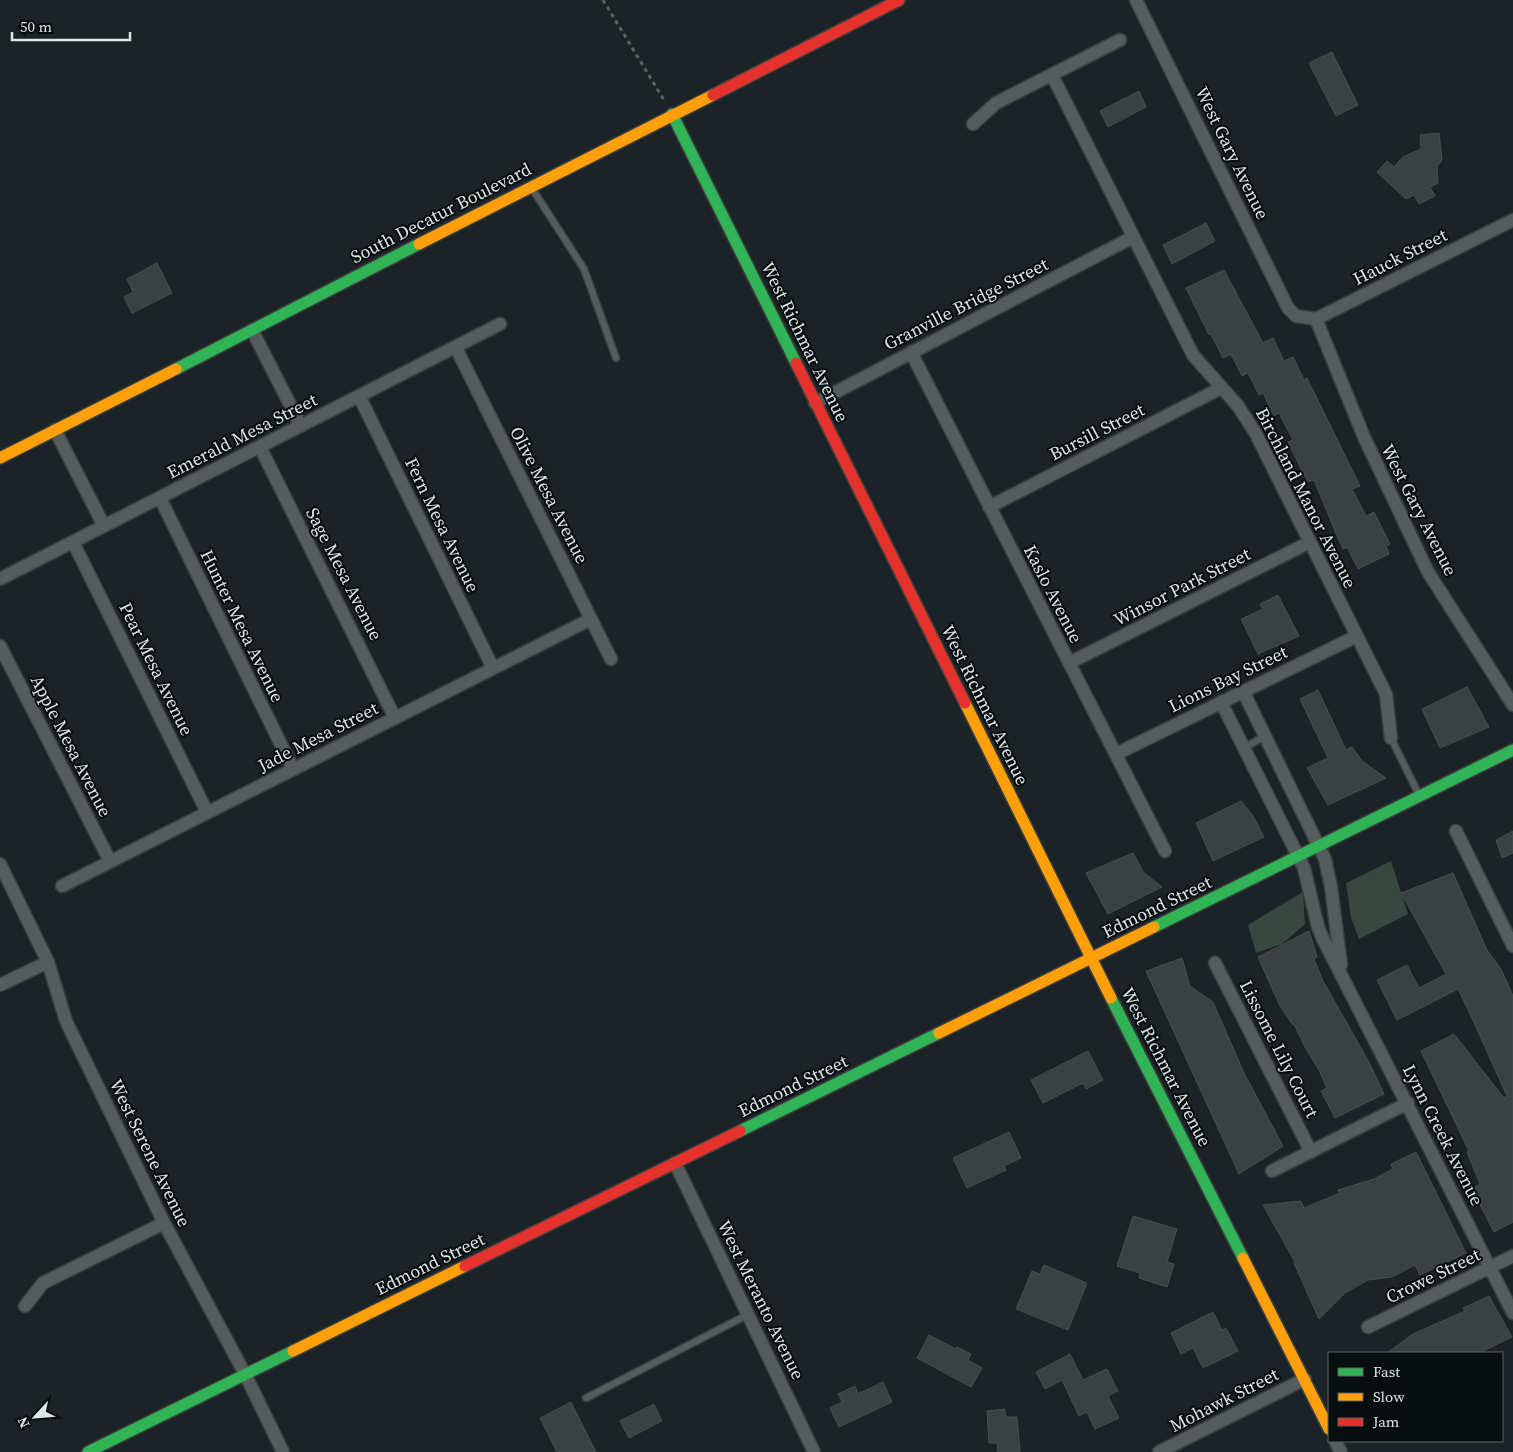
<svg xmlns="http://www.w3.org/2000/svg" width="1513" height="1452" font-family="'Source Serif 4',serif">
<rect width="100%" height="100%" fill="#1c2326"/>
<path fill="#374840" d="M1391,861L1408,914L1359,939L1351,918L1346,883Z
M1303,892L1305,924L1282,944L1256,953L1248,925Z"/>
<path fill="#3b4141" stroke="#484e4f" d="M1332,52L1358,105L1336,116L1309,63Z
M1139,91L1146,107L1108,127L1100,111Z
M1439,133L1442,160L1437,166L1438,183L1430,187L1435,196L1419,204L1414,195L1406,199L1377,172L1387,161L1394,167L1403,157L1421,149L1420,135Z
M1206,223L1215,241L1172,264L1163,245Z
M157,263L172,293L132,313L124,297L133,292L127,279Z
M1224,270L1263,343L1273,338L1284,361L1293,357L1304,380L1307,378L1360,486L1352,489L1366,516L1374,512L1390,544L1386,546L1389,554L1358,569L1347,547L1343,549L1335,531L1314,480L1308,482L1301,469L1288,442L1293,440L1279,413L1274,416L1263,393L1259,395L1248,373L1242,376L1231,354L1223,358L1211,334L1209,335L1186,288Z
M1278,595L1299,636L1258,654L1241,619L1263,609L1260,604Z
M1467,687L1489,727L1440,748L1422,709Z
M1318,690L1346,750L1352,747L1362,761L1386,778L1328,805L1307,768L1328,758L1300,699Z
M1241,801L1253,816L1264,837L1213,861L1196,823Z
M1513,831V853L1502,858L1496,840Z
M1133,853L1144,873L1162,887L1108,914L1086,873Z
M1453,873L1487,950L1501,969L1513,996V1222L1494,1232L1472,1189L1480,1184L1467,1152L1469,1151L1421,1051L1454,1034L1504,1098L1507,1096L1471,1016L1458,989L1397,1020L1377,980L1407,965L1419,988L1446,974L1401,893Z
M1309,931L1317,957L1314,959L1323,981L1369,1062L1384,1094L1335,1118L1321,1091L1327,1088L1319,1070L1304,1045L1294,1024H1292L1279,1004L1258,957Z
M1182,958L1190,986L1213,1002L1244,1073L1283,1146L1239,1174L1146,971Z
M1088,1051L1103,1080L1086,1089L1083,1083L1043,1103L1031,1080Z
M1009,1132L1021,1158L1004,1166L1006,1170L967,1188L953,1158Z
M1416,1152L1466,1253L1420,1275L1415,1265L1392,1277L1368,1280L1345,1293L1319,1319L1294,1263L1295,1262L1263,1205L1301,1201L1304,1208L1340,1193L1338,1190L1374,1179L1393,1169L1391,1164Z
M1133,1216L1177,1229L1167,1262L1174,1264L1167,1287L1139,1278L1140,1273L1117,1266Z
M1044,1265L1087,1283L1068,1330L1016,1309L1032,1271L1040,1274Z
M1489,1296L1512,1337L1479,1353H1387L1413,1334L1465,1311L1463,1308Z
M1213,1312L1222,1330L1226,1328L1238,1351L1203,1368L1193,1348L1181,1354L1171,1333Z
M929,1335L956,1349L957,1347L971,1354L968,1360L982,1368L971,1387L917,1358Z
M1070,1354L1083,1380L1107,1369L1118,1391L1108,1396L1119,1418L1095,1429L1087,1412L1079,1416L1062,1380L1045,1389L1036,1372Z
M883,1382L892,1402L839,1427L830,1408L842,1402L838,1394L855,1386L858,1394Z
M571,1402L596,1452H557L540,1418Z
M654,1404L662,1421L629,1438L620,1421Z
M1005,1409L1006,1417H1017L1020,1452H998L997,1443H989L987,1411Z"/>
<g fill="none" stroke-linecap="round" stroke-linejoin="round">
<defs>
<path id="lane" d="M533,190L584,269L616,358
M1391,738L1419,795
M1244,748L1265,736
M586,1398L749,1314"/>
<path id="street" d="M1136,0L1288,308L1296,316L1316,319L1513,220
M1052,75L1193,355L1238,406L1256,434L1386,694L1391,738
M973,124L996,103L1120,40
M1316,319L1364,437L1428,572L1513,705
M252,330L301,426
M456,348L611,659
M911,352L1165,851
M359,396L493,668
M815,403L1133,237
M55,430L104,526
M260,447L395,718
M160,498L293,769
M989,507L1221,388
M73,542L207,812
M0,579L500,324
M0,646L110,861
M1069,663L1310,542
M1243,691L1325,859L1331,887L1341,965
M1221,702L1304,868L1318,927L1323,939L1513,1313
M1116,754L1357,636
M1456,831L1513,946
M0,864L48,962L66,1021L164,1223L245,1374L283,1452
M62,886L591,619
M1215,963L1311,1152
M0,985L48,962
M675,1163L814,1452
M1272,1171L1408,1103
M25,1306L43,1283L164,1223
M1368,1327L1513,1256
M1335,1441L1341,1452
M1159,1452L1305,1379"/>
<path id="fast" d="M672,114L796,363
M176,369L419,244
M1154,927L1513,750
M1111,998L1243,1258
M740,1131L939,1033
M88,1452L293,1351"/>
<path id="slow" d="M419,244L713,95
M0,458L176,369
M965,703L1111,998
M939,1033L1154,927
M1243,1258L1329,1429
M293,1351L465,1266"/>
<path id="jam" d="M713,95L899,0
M796,363L965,703
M465,1266L740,1131"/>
</defs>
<use href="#lane" stroke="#3a3f41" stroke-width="9"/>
<use href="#street" stroke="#3a3f41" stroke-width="15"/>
<use href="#fast" stroke="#3a3f41" stroke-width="14"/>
<use href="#slow" stroke="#3a3f41" stroke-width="14"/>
<use href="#jam" stroke="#3a3f41" stroke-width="14"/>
<path stroke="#5c6062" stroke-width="3" stroke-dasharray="4 4" stroke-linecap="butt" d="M603,0L664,100"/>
<use href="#lane" stroke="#565b5d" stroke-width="6"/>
<use href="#street" stroke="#565b5d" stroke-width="12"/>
<use href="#fast" stroke="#30b455" stroke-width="11"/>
<use href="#slow" stroke="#ff9f0a" stroke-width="11"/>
<use href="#jam" stroke="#e5322d" stroke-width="11"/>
</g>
<g text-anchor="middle" stroke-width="4" stroke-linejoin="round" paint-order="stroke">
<g font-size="18" fill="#dde5e7" stroke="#080d0f">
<text transform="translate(1232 153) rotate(64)" y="6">West Gary Avenue</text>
<text transform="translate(441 213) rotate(-27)" y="6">South Decatur Boulevard</text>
<text transform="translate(1400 257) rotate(-27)" y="6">Hauck Street</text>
<text transform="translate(966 304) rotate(-27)" y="6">Granville Bridge Street</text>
<text transform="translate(805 342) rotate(64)" y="6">West Richmar Avenue</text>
<text transform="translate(1097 432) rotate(-27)" y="6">Bursill Street</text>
<text transform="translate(242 436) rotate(-27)" y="6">Emerald Mesa Street</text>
<text transform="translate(549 495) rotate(63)" y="6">Olive Mesa Avenue</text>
<text transform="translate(1306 498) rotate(63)" y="6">Birchland Manor Avenue</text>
<text transform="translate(1419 510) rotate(63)" y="6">West Gary Avenue</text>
<text transform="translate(442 525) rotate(64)" y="6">Fern Mesa Avenue</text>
<text transform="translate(344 574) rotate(63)" y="6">Sage Mesa Avenue</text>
<text transform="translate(1182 587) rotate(-27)" y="6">Winsor Park Street</text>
<text transform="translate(1053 594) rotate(63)" y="6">Kaslo Avenue</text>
<text transform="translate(242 626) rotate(64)" y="6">Hunter Mesa Avenue</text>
<text transform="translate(156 669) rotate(64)" y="6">Pear Mesa Avenue</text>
<text transform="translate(1228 679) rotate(-26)" y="6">Lions Bay Street</text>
<text transform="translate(985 705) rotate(64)" y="6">West Richmar Avenue</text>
<text transform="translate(318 737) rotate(-27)" y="6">Jade Mesa Street</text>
<text transform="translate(71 746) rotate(63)" y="6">Apple Mesa Avenue</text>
<text transform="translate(1157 907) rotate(-26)" y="6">Edmond Street</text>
<text transform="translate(1279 1049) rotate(63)" y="6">Lissome Lily Court</text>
<text transform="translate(1166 1067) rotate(63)" y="6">West Richmar Avenue</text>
<text transform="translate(793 1086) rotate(-26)" y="6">Edmond Street</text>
<text transform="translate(1443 1135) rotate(63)" y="6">Lynn Creek Avenue</text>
<text transform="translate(150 1153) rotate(64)" y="6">West Serene Avenue</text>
<text transform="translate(430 1264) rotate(-26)" y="6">Edmond Street</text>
<text transform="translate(1433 1276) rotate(-26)" y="6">Crowe Street</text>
<text transform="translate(761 1300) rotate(64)" y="6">West Meranto Avenue</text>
<text transform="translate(1224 1400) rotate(-27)" y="6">Mohawk Street</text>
</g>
</g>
<rect x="1328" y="1352" width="175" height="90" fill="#080d0f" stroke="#5d6365"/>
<rect x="1338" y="1368" width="25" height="8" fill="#30b455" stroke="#5d6365"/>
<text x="1373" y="1377" font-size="15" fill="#dde5e7">Fast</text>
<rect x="1338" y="1393" width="25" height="8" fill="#ff9f0a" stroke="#5d6365"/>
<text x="1373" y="1402" font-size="15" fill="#dde5e7">Slow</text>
<rect x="1338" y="1418" width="25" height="8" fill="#e5322d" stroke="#5d6365"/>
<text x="1373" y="1427" font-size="15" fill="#dde5e7">Jam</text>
<g transform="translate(35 1417) rotate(244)" stroke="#080d0f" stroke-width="4" paint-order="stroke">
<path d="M0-4L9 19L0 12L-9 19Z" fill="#dde5e7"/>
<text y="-8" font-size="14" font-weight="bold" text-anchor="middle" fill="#dde5e7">N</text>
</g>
<path d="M12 32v8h118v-8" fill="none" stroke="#dde5e7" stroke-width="2.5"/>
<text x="20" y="32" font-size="15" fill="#dde5e7" stroke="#080d0f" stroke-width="4" paint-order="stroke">50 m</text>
</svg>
